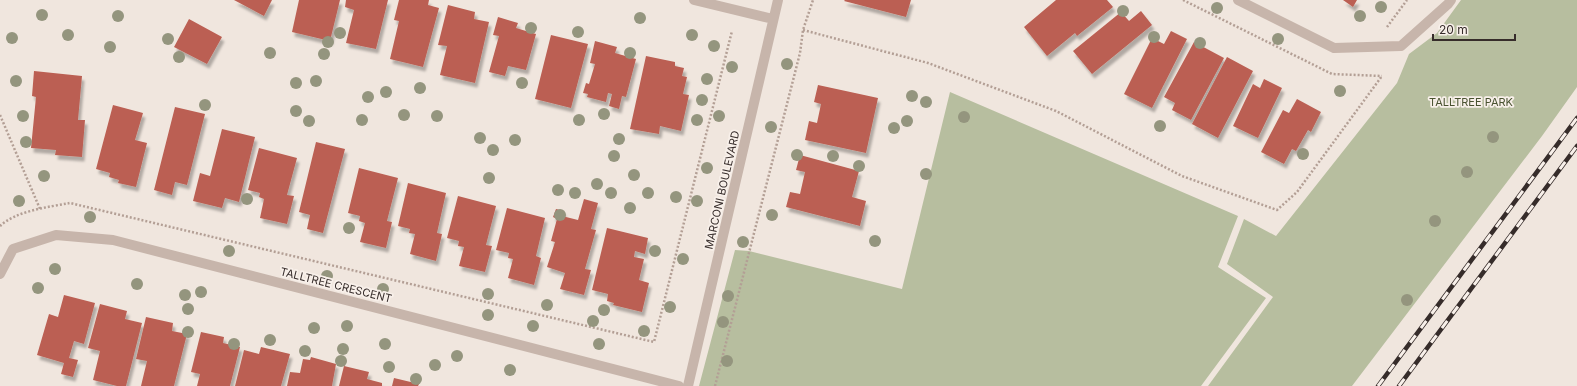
<svg xmlns="http://www.w3.org/2000/svg" width="1577" height="386" font-family="Inter,sans-serif">
<defs>
<filter id="shadow"><feDropShadow dx="2.5" dy="4.5" stdDeviation="1" flood-color="#0004"/></filter>
</defs>
<rect width="100%" height="100%" fill="#f0e6de"/>
<path fill="#b7be9f" d="M1461,0H1577V87L1542,136L1352,386H1208L1273,297L1227,264L1244,219L1276,236L1397,83L1409,54L1437,33Z
M950,92L1238,216L1218,267L1266,298L1201,386H699L735,250L749,251L902,289Z"/>
<path fill="#bb5f52" filter="url(#shadow)" d="M234,0H272L264,16Z
M299,0H340L330,41L292,32Z
M346,0H388L376,49L346,43L354,10L345,7Z
M399,0H429L428,5L439,8L423,67L390,59L399,21L394,20Z
M845,0H911L906,17L844,1Z
M1056,0H1107L1113,7L1077,36L1075,33L1047,56L1024,27Z
M1343,0H1357L1353,7Z
M448,5L475,12L474,19L489,22L475,83L440,75L447,46L438,45Z
M1141,11L1152,25L1092,74L1073,51L1121,12L1129,21Z
M498,17L518,23L516,28L536,34L526,70L508,66L505,76L489,72L499,36L493,35Z
M189,19L222,37L207,64L174,47Z
M1171,31L1187,39L1152,108L1124,94L1152,38L1164,44Z
M551,35L588,44L571,108L535,99Z
M595,41L617,47L615,53L636,59L626,97L622,96L619,109L609,106L612,94L608,93L606,102L587,97L588,94L583,93L586,83L589,84L595,64L590,63Z
M1194,42L1224,58L1191,120L1172,110L1175,103L1164,97Z
M646,56L675,62V66L684,68L682,76L687,77L683,94L689,95L681,131L660,126L659,134L630,129Z
M1227,57L1253,71L1218,138L1192,124Z
M34,71L82,76L78,120H85L82,157L55,155L56,150L31,148L36,97L32,96Z
M1264,79L1282,88L1258,138L1233,126L1253,84L1260,88Z
M818,85L878,98L866,153L805,140L809,121L817,123L821,104L814,102Z
M1297,99L1321,112L1311,132L1308,130L1296,151L1292,149L1284,164L1261,152L1283,110L1289,113Z
M113,105L143,113L135,140L147,143L136,187L118,183L119,180L109,177L110,173L96,169Z
M175,107L205,114L187,185L175,182L172,195L154,190Z
M222,129L255,137L239,202L225,198L222,208L193,201L200,173L210,176Z
M316,142L345,149L323,233L307,229L310,215L299,212Z
M259,148L297,158L287,195L294,196L287,224L260,218L264,199L259,197L260,193L248,190Z
M800,155L859,171L852,197L866,201L860,226L786,207L790,192L800,194L805,172L796,170Z
M359,168L398,178L387,221L392,222L386,248L360,242L365,223L359,221L360,216L348,213Z
M408,183L446,193L437,233L442,234L436,261L410,254L415,234L409,233L410,229L398,226Z
M458,196L496,206L486,245L492,246L485,272L459,266L464,247L458,246L459,241L447,238Z
M584,199L598,203L591,229L596,230L585,269L591,270L584,295L560,289L565,273L547,267L555,242L551,241L557,219L553,217L556,209L564,211L562,216L578,220Z
M507,208L545,218L536,256L541,258L534,285L508,278L513,259L508,258L509,253L496,250Z
M607,228L648,238L645,254L635,251L634,257L644,259L639,280L649,283L642,312L613,305L614,303L607,301L608,294L592,290Z
M64,295L95,303L84,344L74,341L69,358L78,360L73,377L61,374L64,363L37,355L49,314L58,317Z
M100,304L127,311L125,319L142,323L126,386H117L93,380L100,351L88,348Z
M146,317L173,323L172,331L187,334L174,386H141L147,361L136,359Z
M201,332L224,337L223,343L240,347L230,386H197L200,374L191,372Z
M261,347L290,354L281,386H235L244,350L259,354Z
M311,357L336,364L332,386H287L290,372L300,373L303,359L310,360Z
M344,366L369,372L367,379L382,383V386H339Z
M394,378L419,384L418,386H392Z"/>
<g fill="none" stroke-linecap="round" stroke-linejoin="round">
<path stroke="#b39f95" stroke-width="2.5" stroke-dasharray="2 2" stroke-linecap="butt" d="M1183,0L1332,74L1382,76
M1387,27L1407,0
M803,30L928,63L1056,111L1182,176L1277,210L1297,192L1382,76
M0,115L40,209
M0,226C16,211 48,207 70,203L654,342L732,31
M715,386L800,53L803,30L813,0"/>
<path stroke="#c7b5ab" stroke-width="10" d="M694,0L773,19
M1238,0L1334,48L1401,46L1448,4L1451,0
M0,274L13,249L56,235L113,240L679,386
M688,386L778,0"/>
<defs>
<path id="rail" d="M1378,386L1577,118
M1399,386L1577,146"/>
</defs>
<use href="#rail" stroke="#362c2a" stroke-width="4.5"/>
<use href="#rail" stroke="#f8f0ea" stroke-width="3" stroke-dasharray="9" stroke-linecap="butt"/>
</g>
<g fill="#94957e">
<circle cx="1381" cy="7" r="6"/>
<circle cx="1217" cy="8" r="6"/>
<circle cx="1123" cy="11" r="6"/>
<circle cx="42" cy="15" r="6"/>
<circle cx="118" cy="16" r="6"/>
<circle cx="1360" cy="16" r="6"/>
<circle cx="640" cy="18" r="6"/>
<circle cx="531" cy="28" r="6"/>
<circle cx="578" cy="32" r="6"/>
<circle cx="340" cy="33" r="6"/>
<circle cx="68" cy="35" r="6"/>
<circle cx="692" cy="35" r="6"/>
<circle cx="1154" cy="37" r="6"/>
<circle cx="12" cy="38" r="6"/>
<circle cx="168" cy="39" r="6"/>
<circle cx="1278" cy="39" r="6"/>
<circle cx="328" cy="42" r="6"/>
<circle cx="1200" cy="43" r="6"/>
<circle cx="714" cy="46" r="6"/>
<circle cx="110" cy="47" r="6"/>
<circle cx="270" cy="53" r="6"/>
<circle cx="630" cy="53" r="6"/>
<circle cx="324" cy="54" r="6"/>
<circle cx="179" cy="57" r="6"/>
<circle cx="787" cy="64" r="6"/>
<circle cx="732" cy="67" r="6"/>
<circle cx="707" cy="79" r="6"/>
<circle cx="16" cy="81" r="6"/>
<circle cx="316" cy="81" r="6"/>
<circle cx="296" cy="83" r="6"/>
<circle cx="522" cy="83" r="6"/>
<circle cx="420" cy="88" r="6"/>
<circle cx="1340" cy="91" r="6"/>
<circle cx="386" cy="92" r="6"/>
<circle cx="912" cy="96" r="6"/>
<circle cx="368" cy="97" r="6"/>
<circle cx="702" cy="100" r="6"/>
<circle cx="926" cy="102" r="6"/>
<circle cx="205" cy="105" r="6"/>
<circle cx="296" cy="111" r="6"/>
<circle cx="604" cy="114" r="6"/>
<circle cx="404" cy="115" r="6"/>
<circle cx="23" cy="116" r="6"/>
<circle cx="437" cy="116" r="6"/>
<circle cx="719" cy="116" r="6"/>
<circle cx="964" cy="117" r="6"/>
<circle cx="362" cy="120" r="6"/>
<circle cx="579" cy="120" r="6"/>
<circle cx="697" cy="120" r="6"/>
<circle cx="309" cy="121" r="6"/>
<circle cx="907" cy="121" r="6"/>
<circle cx="1160" cy="126" r="6"/>
<circle cx="771" cy="127" r="6"/>
<circle cx="894" cy="128" r="6"/>
<circle cx="1493" cy="137" r="6"/>
<circle cx="480" cy="138" r="6"/>
<circle cx="619" cy="139" r="6"/>
<circle cx="515" cy="140" r="6"/>
<circle cx="26" cy="142" r="6"/>
<circle cx="493" cy="150" r="6"/>
<circle cx="1303" cy="154" r="6"/>
<circle cx="797" cy="155" r="6"/>
<circle cx="614" cy="156" r="6"/>
<circle cx="833" cy="156" r="6"/>
<circle cx="859" cy="166" r="6"/>
<circle cx="707" cy="168" r="6"/>
<circle cx="1467" cy="172" r="6"/>
<circle cx="926" cy="174" r="6"/>
<circle cx="634" cy="175" r="6"/>
<circle cx="44" cy="176" r="6"/>
<circle cx="489" cy="178" r="6"/>
<circle cx="597" cy="184" r="6"/>
<circle cx="558" cy="190" r="6"/>
<circle cx="575" cy="193" r="6"/>
<circle cx="611" cy="193" r="6"/>
<circle cx="648" cy="193" r="6"/>
<circle cx="676" cy="197" r="6"/>
<circle cx="247" cy="199" r="6"/>
<circle cx="19" cy="201" r="6"/>
<circle cx="697" cy="201" r="6"/>
<circle cx="630" cy="208" r="6"/>
<circle cx="560" cy="215" r="6"/>
<circle cx="772" cy="215" r="6"/>
<circle cx="90" cy="217" r="6"/>
<circle cx="1435" cy="221" r="6"/>
<circle cx="349" cy="228" r="6"/>
<circle cx="875" cy="241" r="6"/>
<circle cx="743" cy="242" r="6"/>
<circle cx="229" cy="251" r="6"/>
<circle cx="655" cy="251" r="6"/>
<circle cx="683" cy="259" r="6"/>
<circle cx="55" cy="269" r="6"/>
<circle cx="327" cy="276" r="6"/>
<circle cx="137" cy="284" r="6"/>
<circle cx="38" cy="288" r="6"/>
<circle cx="383" cy="289" r="6"/>
<circle cx="201" cy="292" r="6"/>
<circle cx="488" cy="294" r="6"/>
<circle cx="185" cy="295" r="6"/>
<circle cx="728" cy="296" r="6"/>
<circle cx="1407" cy="300" r="6"/>
<circle cx="547" cy="305" r="6"/>
<circle cx="670" cy="307" r="6"/>
<circle cx="188" cy="309" r="6"/>
<circle cx="604" cy="310" r="6"/>
<circle cx="488" cy="315" r="6"/>
<circle cx="593" cy="321" r="6"/>
<circle cx="723" cy="322" r="6"/>
<circle cx="347" cy="326" r="6"/>
<circle cx="533" cy="326" r="6"/>
<circle cx="314" cy="328" r="6"/>
<circle cx="644" cy="331" r="6"/>
<circle cx="188" cy="332" r="6"/>
<circle cx="270" cy="340" r="6"/>
<circle cx="234" cy="344" r="6"/>
<circle cx="385" cy="344" r="6"/>
<circle cx="599" cy="344" r="6"/>
<circle cx="343" cy="349" r="6"/>
<circle cx="305" cy="351" r="6"/>
<circle cx="457" cy="356" r="6"/>
<circle cx="341" cy="361" r="6"/>
<circle cx="727" cy="361" r="6"/>
<circle cx="435" cy="365" r="6"/>
<circle cx="389" cy="367" r="6"/>
<circle cx="510" cy="370" r="6"/>
<circle cx="416" cy="379" r="6"/>
</g>
<g text-anchor="middle" stroke-width="3.5" stroke-linejoin="round" paint-order="stroke">
<g font-size="11" fill="#495230" stroke="#f8f0ea">
<text x="1471" y="106">TALLTREE PARK</text>
</g>
<g font-size="11" fill="#362c2a" stroke="#f8f0ea">
<text transform="translate(722 190) rotate(-77)" y="4">MARCONI BOULEVARD</text>
<text transform="translate(336 285) rotate(14)" y="4">TALLTREE CRESCENT</text>
</g>
</g>
<path d="M1433 34v6h82v-6" fill="none" stroke="#362c2a" stroke-width="2"/>
<text x="1439" y="34" font-size="12" fill="#362c2a" stroke="#f8f0ea" stroke-width="3" paint-order="stroke">20 m</text>
</svg>
